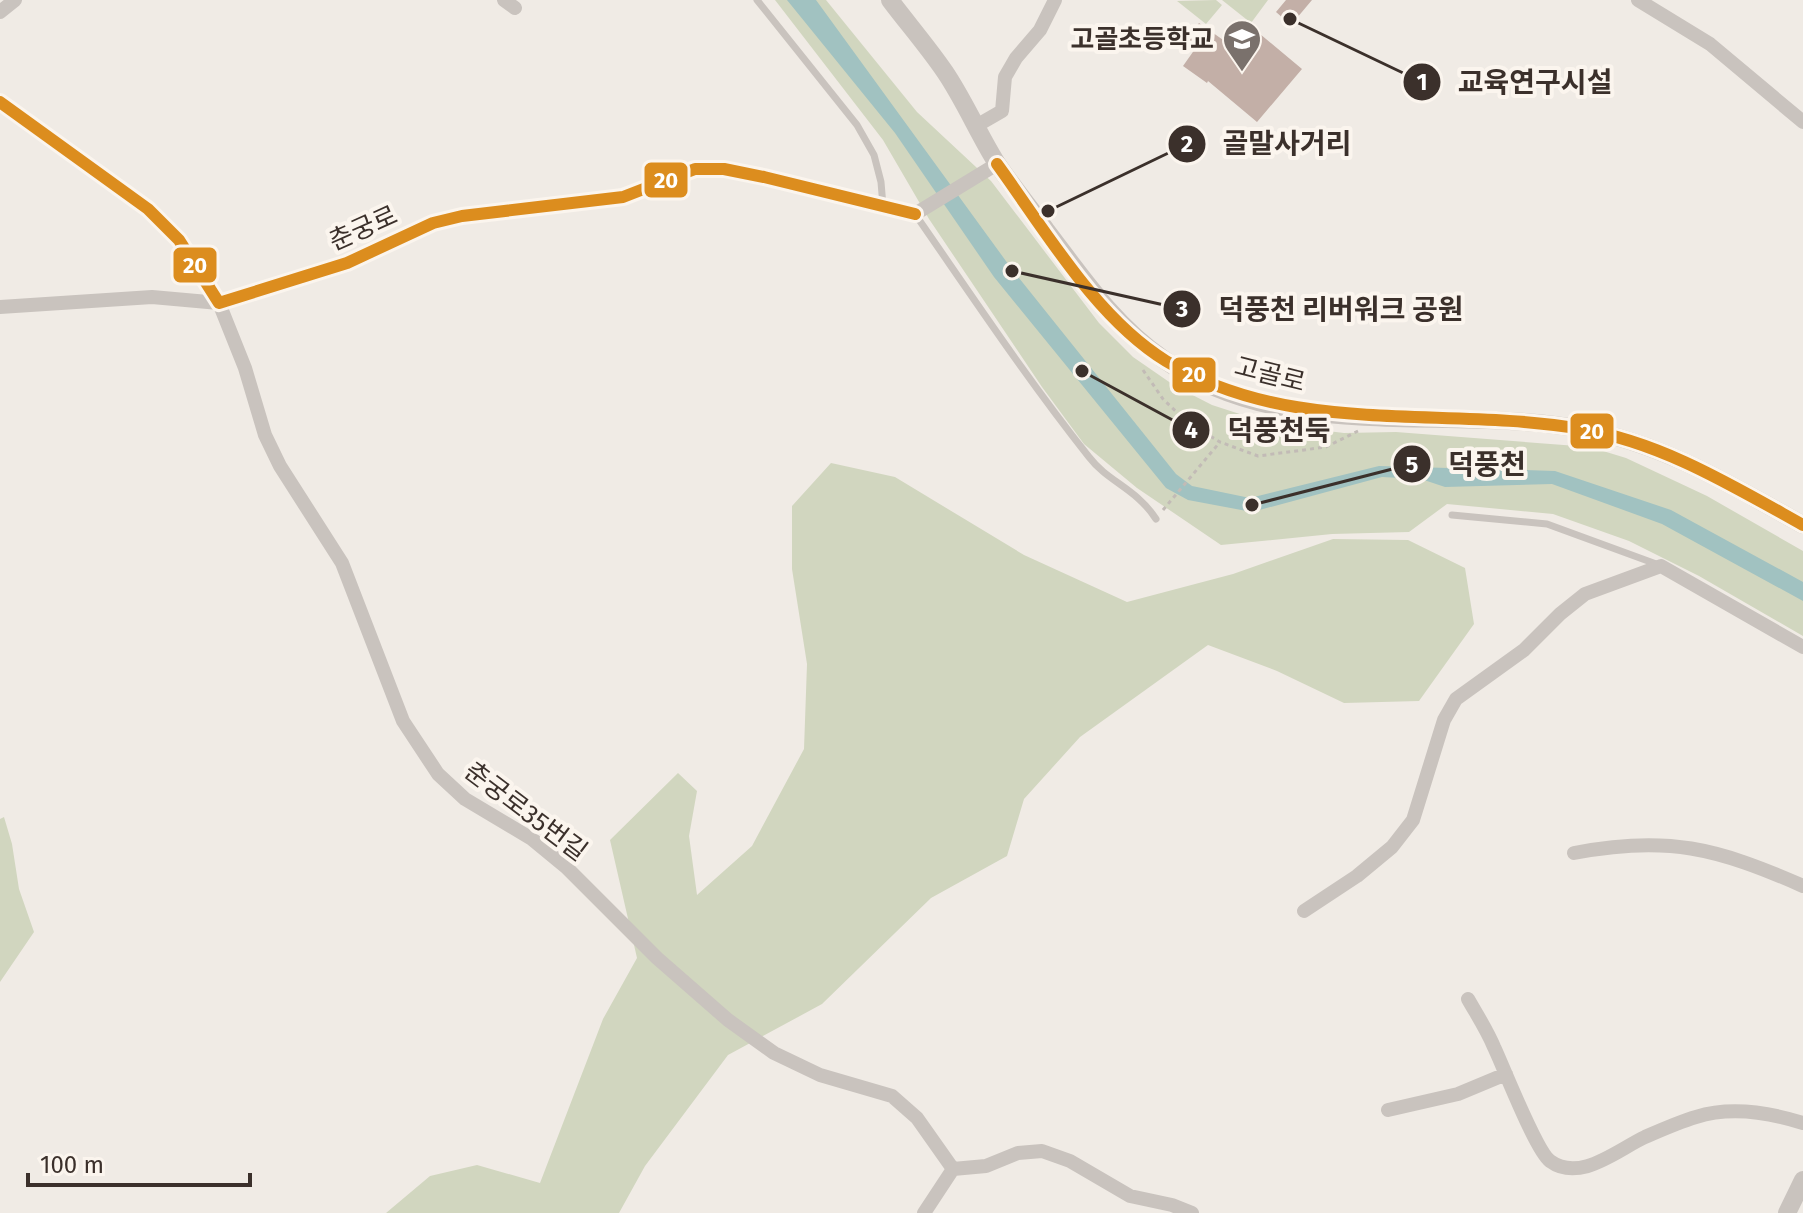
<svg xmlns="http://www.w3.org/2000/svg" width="1803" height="1213" font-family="'Fira Sans','Noto Sans KR',sans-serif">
<rect width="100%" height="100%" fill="#f0ebe5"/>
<path fill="#d1d6bf" d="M775,0H826L917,112L991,181L1099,323L1133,357L1175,386L1212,405L1249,417L1295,427L1344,433L1396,432L1590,447L1626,458L1707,496L1803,551V636L1699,576L1629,541L1553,514L1447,504L1409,532L1332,534L1221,545L1137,488L1084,444L1042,387L929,219L883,140Z
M1216,0L1222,5L1206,24L1177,1Z
M1222,0H1268L1251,23Z
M831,463L895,477L1024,555L1127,602L1233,574L1333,539L1408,540L1465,568L1474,624L1419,701L1344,703L1277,671L1208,645L1080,737L1024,799L1007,856L931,898L822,1004L728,1055L645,1166L619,1213H386L430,1176L477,1165L540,1183L603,1019L637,958L610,840L678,773L697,791L689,836L697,895L752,846L804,749L807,664L792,569V506Z
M4,817L12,844L19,889L34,932L0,982V819Z"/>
<path fill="#a1c2c1" d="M787,0H816L1011,268L1176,474L1192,486L1250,498L1379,466L1555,471L1671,510L1803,582V601L1662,524L1552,484L1445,487L1421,479L1382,477L1252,512L1188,500L1166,488L994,277L895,133Z"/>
<path fill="#c3afa7" d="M1286,0H1312L1291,25L1276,12Z
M1199,23L1243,54L1260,34L1302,69L1257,122L1208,81L1207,83L1183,66L1195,49L1185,42Z"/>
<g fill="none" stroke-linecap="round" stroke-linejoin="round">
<path stroke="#c2bbb6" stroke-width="3" stroke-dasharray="4 4" stroke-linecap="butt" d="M1143,370L1163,399L1187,422L1220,442L1258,456L1326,447L1358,431
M1163,510L1220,442"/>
<path stroke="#c9c3be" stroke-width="7" d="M757,0L857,125L874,155L881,182L883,206
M915,214C972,296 1027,379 1089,457C1108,482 1136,488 1156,519
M1452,515L1547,524L1659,565"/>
<path stroke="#c9c3be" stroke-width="14" d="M504,0L515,8
M1638,0L1710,44L1803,122
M0,12L15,0
M0,102L148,209L179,240L219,303L347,263L433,223L462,216L623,197L670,177L695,169H724L764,177L915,214L997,164
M976,126L1002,111L1005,77L1016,58L1040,30L1055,0
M0,307L152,297L219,303L245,368L265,435L280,466L342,563L403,721L438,774L465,799L532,839L566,867L657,958L728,1020L774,1053L820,1075L892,1096L917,1118L953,1169
M1574,853C1667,835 1717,848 1803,886
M1304,911L1357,876L1392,847L1413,820L1444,720L1456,699L1524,650L1560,614L1585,594L1661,566L1803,647
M1468,999C1477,1015 1487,1030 1494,1047C1504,1068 1536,1151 1550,1161C1580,1183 1617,1150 1645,1137C1661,1130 1679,1122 1696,1117C1731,1106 1768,1112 1803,1123
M1388,1110L1458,1094L1506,1074
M924,1213L953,1169L986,1166L1018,1153L1042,1151L1070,1161L1130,1196L1172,1205L1192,1213"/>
<path stroke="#c9c3be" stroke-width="18" d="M890,0C908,24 928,47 945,72C964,100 978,133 996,162C1011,185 1030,207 1046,230C1082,277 1114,325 1163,359C1286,445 1444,404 1582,429C1662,443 1733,486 1803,525
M1787,1213L1803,1180"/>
<defs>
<path id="bus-1" d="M0,102L148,209L179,240L219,303L347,263L433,223L462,216L623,197L695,169H724L764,177L915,214
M997,164C1045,230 1096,318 1166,361C1293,438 1442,405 1581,429C1661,442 1733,486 1803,525"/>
</defs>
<use href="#bus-1" stroke="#fbf5ee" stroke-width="18"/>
<use href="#bus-1" stroke="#dc8d1e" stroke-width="12"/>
</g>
<defs>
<symbol id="school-pin" viewBox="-11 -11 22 30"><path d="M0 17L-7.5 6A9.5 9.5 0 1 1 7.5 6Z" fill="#7a716c" stroke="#fbf5ee"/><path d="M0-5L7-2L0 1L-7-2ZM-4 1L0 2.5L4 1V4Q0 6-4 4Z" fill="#fff"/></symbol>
</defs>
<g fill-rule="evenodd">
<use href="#school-pin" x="1220" y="17" width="44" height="60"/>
</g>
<g text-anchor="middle" stroke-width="8" stroke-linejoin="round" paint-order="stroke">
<g font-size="26" font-weight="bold" fill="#3b302b" stroke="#fbf5ee" text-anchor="end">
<text x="1214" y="48">고골초등학교</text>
</g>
<g font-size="26" fill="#3b302b" stroke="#fbf5ee">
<text transform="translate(363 228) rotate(-24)" y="9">춘궁로</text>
<text transform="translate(1270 374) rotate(14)" y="9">고골로</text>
<text transform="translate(526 811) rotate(37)" y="9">춘궁로35번길</text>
</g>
</g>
<path fill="none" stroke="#3b302b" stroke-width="3" d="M1290 19L1422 82M1048 211L1187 144M1012 271L1182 309M1082 371L1191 430M1252 505L1412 464"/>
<g fill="#3b302b" stroke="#fbf5ee" stroke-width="3">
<circle cx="1290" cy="19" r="8"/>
<circle cx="1048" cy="211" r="8"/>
<circle cx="1012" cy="271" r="8"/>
<circle cx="1082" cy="371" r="8"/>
<circle cx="1252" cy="505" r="8"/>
<circle cx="1422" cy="82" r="20"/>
<circle cx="1187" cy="144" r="20"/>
<circle cx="1182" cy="309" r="20"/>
<circle cx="1191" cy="430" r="20"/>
<circle cx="1412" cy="464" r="20"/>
</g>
<g font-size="24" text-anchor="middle" font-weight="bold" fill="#fff">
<text x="1422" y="90">1</text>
<text x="1187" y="152">2</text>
<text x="1182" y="317">3</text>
<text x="1191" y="438">4</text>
<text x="1412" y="473">5</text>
</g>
<g font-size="28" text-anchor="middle" font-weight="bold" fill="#3b302b" stroke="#fbf5ee" stroke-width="8" stroke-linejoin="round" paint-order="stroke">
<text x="1535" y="92">교육연구시설</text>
<text x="1287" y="153">골말사거리</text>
<text x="1341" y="319">덕풍천 리버워크 공원</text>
<text x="1279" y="440">덕풍천둑</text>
<text x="1487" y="474">덕풍천</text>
</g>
<g stroke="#fbf5ee" stroke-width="3">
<rect x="643" y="161" width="46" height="38" rx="8" fill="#dc8d1e"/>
<rect x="172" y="246" width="46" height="38" rx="8" fill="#dc8d1e"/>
<rect x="1171" y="356" width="46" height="38" rx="8" fill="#dc8d1e"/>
<rect x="1569" y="412" width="46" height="38" rx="8" fill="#dc8d1e"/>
</g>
<g font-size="22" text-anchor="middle" font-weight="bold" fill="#fff">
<text x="666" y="188">20</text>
<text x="195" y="273">20</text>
<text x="1194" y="382">20</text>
<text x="1592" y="439">20</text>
</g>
<path d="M28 1173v12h222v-12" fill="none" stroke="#3b302b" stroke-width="4"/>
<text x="40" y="1173" font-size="24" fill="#3b302b" stroke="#fbf5ee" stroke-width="6" paint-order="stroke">100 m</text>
</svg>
